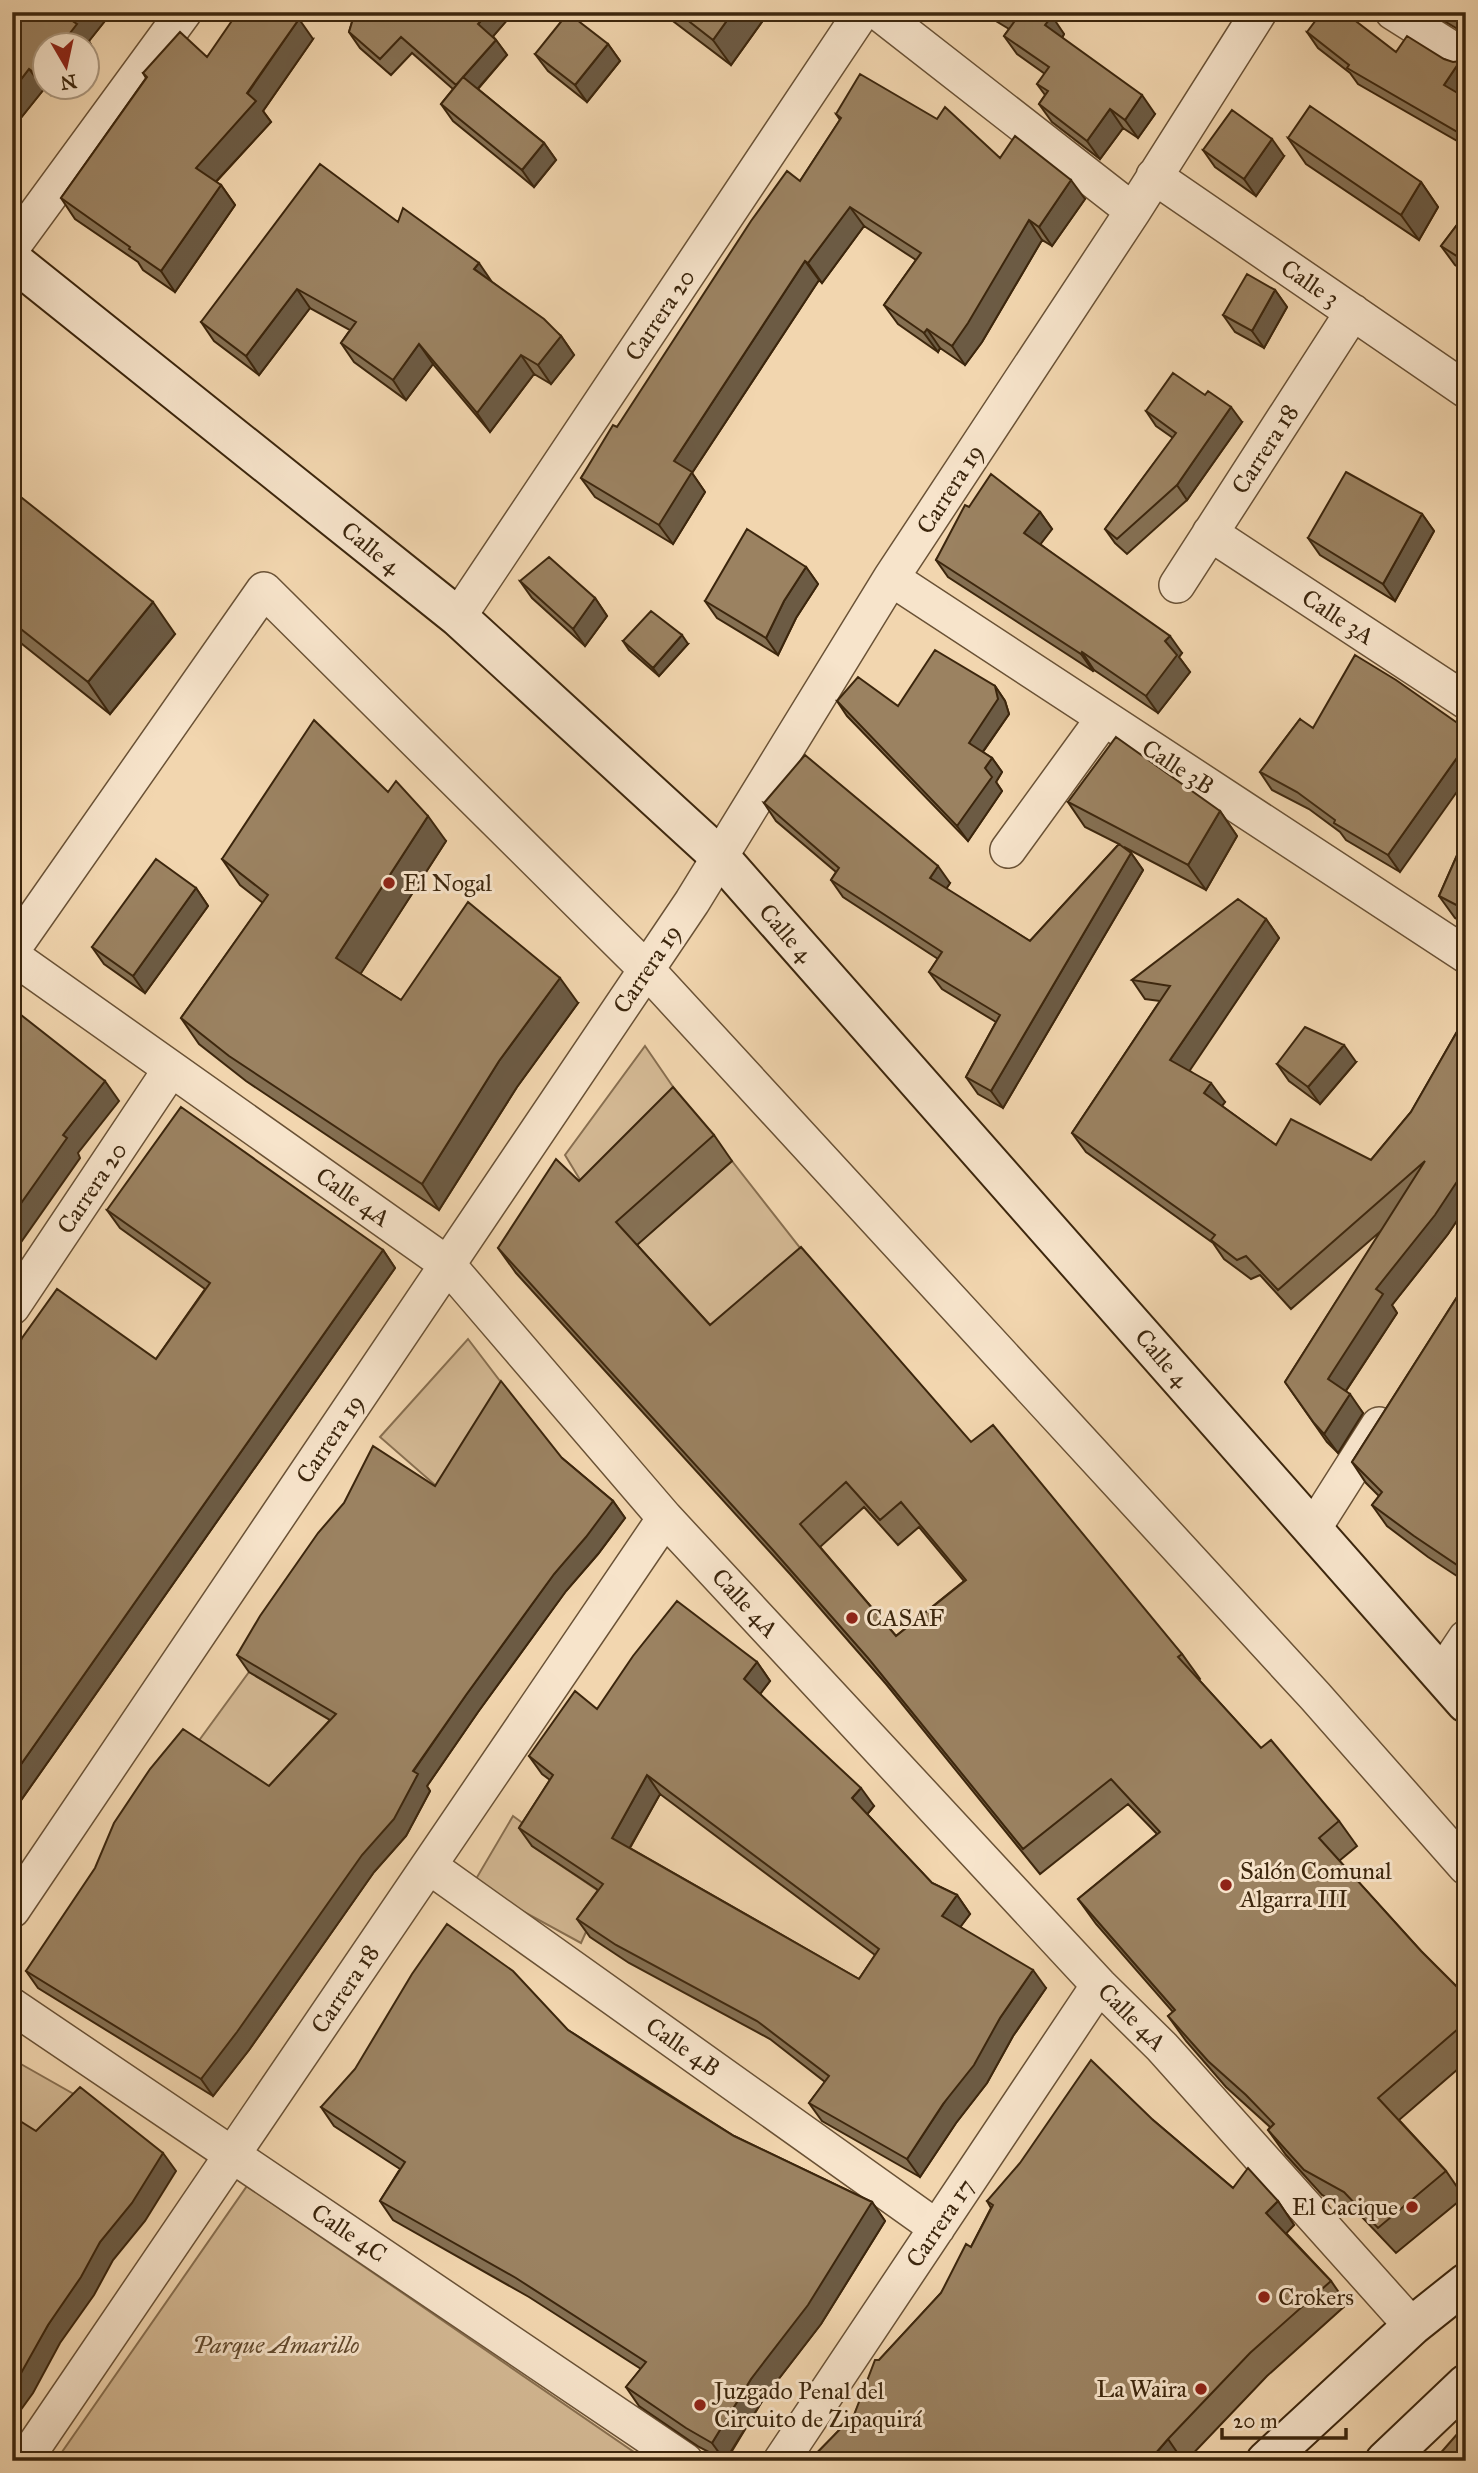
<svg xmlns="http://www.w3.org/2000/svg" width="1478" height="2473" font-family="'IM FELL Great Primer',serif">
<rect width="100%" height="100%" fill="#f2d6af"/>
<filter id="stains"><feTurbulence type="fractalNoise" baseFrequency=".00286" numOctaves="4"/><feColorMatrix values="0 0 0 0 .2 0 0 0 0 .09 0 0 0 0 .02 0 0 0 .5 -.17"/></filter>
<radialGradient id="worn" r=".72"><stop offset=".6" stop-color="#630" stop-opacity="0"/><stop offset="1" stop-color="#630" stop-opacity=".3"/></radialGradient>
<path fill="#d3b893" stroke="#886f50" stroke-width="2" d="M645,1046L691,1113L596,1206L565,1155Z
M732,1161L819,1272L728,1350L634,1247Z
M468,1339L513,1398L481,1525L380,1437Z
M249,1672L348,1731L281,1803L195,1746Z
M513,1816L539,1835L532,1846L603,1894L581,1943L473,1884Z
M12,2059L93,2105L49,2149L12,2126Z
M247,2186L647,2461H75L62,2452Z"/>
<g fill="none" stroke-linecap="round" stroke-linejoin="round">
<defs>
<path id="minor" d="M878,12L1133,211
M1393,12L1466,58
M1154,176L1466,390
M12,247L184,12
M1210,533L1466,701
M891,578L1466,955
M1177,585L1353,312
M458,617L862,12
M1008,850L1104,718
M12,950L264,590L647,970L1315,1696L1466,1867
M12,956L447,1264L665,1518L1099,1985L1162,2047L1412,2326
M12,1307L171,1069
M1313,1529L1379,1425
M1442,1674L1466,1638
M429,1866L937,2228
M12,1910L692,902L891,578L1133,211L1259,12
M12,2006L685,2461
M24,2461L665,1518
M781,2461L1099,1985"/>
<path id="secondary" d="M12,260L458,617L720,857L1466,1703
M1266,2461L1412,2326L1466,2283
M1385,2461L1466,2384"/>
</defs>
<use href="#minor" stroke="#6a5236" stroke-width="38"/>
<use href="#secondary" stroke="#3c260d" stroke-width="42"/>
<use href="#minor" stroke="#f7e4cb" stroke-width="35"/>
<use href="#secondary" stroke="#f7e4cb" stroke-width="38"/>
</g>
<path fill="#857053" stroke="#3c260d" stroke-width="2" fill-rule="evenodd" d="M12,12H112L89,41L91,45L46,46V88H57L51,95L44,89L12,129Z
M355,12H514L493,36L496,40L507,55L478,89L544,143L556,160L534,187L453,121L441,104L453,89L412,53L391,75L360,48L349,32Z
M661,12H769L731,65Z
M981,12H1047L1064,34L1062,38L1155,114L1138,138L1123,128L1100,159L1052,122L1039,104L1045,95L1037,84L1045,74L1017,54L1004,36L1009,29Z
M1437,12H1466V34L1441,19Z
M1307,32L1396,52L1444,59L1466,70V84L1459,94L1466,98V146L1358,84L1350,73L1318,48Z
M313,39L263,111L271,122L216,182L221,185L235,205L175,292L143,270L138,262L75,219L61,198L146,78L143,73L207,57Z
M608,44L620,61L587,102L548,71L535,54Z
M836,114L1000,158L1085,199L1052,246L1042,240L982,342L965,365L940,348L938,352L898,324L884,305L916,260L864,226L822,283L819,280L692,473L705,492L673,544L595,497L581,478L617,427L800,181L840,120Z
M1288,138L1421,182L1438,207L1419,240L1306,164Z
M1203,150L1284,156L1256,196L1215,167Z
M1466,213V272L1455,265L1441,246Z
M398,222L492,282L561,336L574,355L551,384L534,374L490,432L433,364L406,400L354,362L341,343L350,330L310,308L259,375L214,341L201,322Z
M1275,290L1287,307L1264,348L1235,332L1223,315Z
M1146,411L1242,422L1187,500L1127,554L1115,543L1105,529L1173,438L1156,426Z
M12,490L175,634L110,714L12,636Z
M969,507L1040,512L1052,529L1040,544L1182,653L1179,657L1190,672L1158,713L1094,670L1093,671L948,577L936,560Z
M1422,514L1434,531L1395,601L1320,555L1308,538Z
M806,567L818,584L796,618L778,655L717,618L705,601Z
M520,581L595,598L607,616L585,646L532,598Z
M623,641L688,644L659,676L629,650Z
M995,686L1005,701L1009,714L983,752L992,758L1002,772L996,782L1002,791L968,841L847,716L837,701L898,706Z
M1300,719L1400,872L1346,840L1340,832L1309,809L1272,790L1260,772Z
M388,792L446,841L360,974L401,1000L578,1003L517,1087L439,1210L246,1081L199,1044L181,1018L263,903L240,885L222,859Z
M1068,802L1220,811L1237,836L1206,890L1124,847L1131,853L1143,870L1003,1108L978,1094L966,1077L996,1022L942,989L929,972L938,959L843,897L831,880L836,872L776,821L764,803L950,883L946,889L1030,941L1119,844L1085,827Z
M1466,835V924L1455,918L1439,896Z
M196,888L208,906L145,993L104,964L92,947Z
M1266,919L1279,938L1189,1070L1225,1102L1222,1106L1276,1145L1371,1160L1411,1112L1466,1016V1207L1448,1234L1392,1305L1397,1313L1346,1391L1363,1413L1338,1453L1327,1442L1285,1382L1382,1230L1291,1309L1260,1275L1251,1279L1224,1259L1213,1243L1086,1152L1072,1133L1160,1001L1145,999L1132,980Z
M1356,1062L1320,1104L1289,1081L1277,1064Z
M714,1135L732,1161L637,1245L710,1325L971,1442L1182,1654L1200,1679L1199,1680L1261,1748L1339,1821L1357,1846L1339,1861L1421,1951L1466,1996V2062L1399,2120L1446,2171L1464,2197L1396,2253L1362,2217L1322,2195L1286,2155L1268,2130L1270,2127L1226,2087L1186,2041L1168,2016L1173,2012L1096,1924L1078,1899L1157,1834L1128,1804L1040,1874L886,1684L790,1574L516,1273L498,1248L579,1181ZM864,1507L898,1545L919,1527L964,1581L896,1636L820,1547Z
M107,1210L383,1250L395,1268L12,1813L156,1359L205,1289L120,1228Z
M1466,1283V1582L1428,1557L1387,1526L1372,1505L1379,1496L1366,1483L1352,1462Z
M562,1458L613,1501L625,1518L598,1554L566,1591L478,1712L427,1786L430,1791L406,1836L374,1872L249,2050L213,2096L38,1988L26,1971L269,1786L330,1720L249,1672L237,1655L435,1486Z
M757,1662L770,1681L760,1694L874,1806L867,1814L932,1883L957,1895L970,1914L960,1927L1046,1988L1013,2036L987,2083L956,2123L920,2177L822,2121L809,2103L825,2082L770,2039L629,1963L590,1937L577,1919L598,1890L532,1846L519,1828L550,1780L542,1774L529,1756L597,1709ZM660,1794L875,1955L859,1979L630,1848Z
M568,2030L734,2136L872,2202L885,2221L821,2324L764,2398L726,2461L699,2447L639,2406L626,2387L641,2369L529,2297L393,2220L380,2201L400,2169L334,2126L321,2107Z
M1153,2120L1233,2188L1278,2201L1294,2225L1286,2233L1331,2281L1347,2304L1267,2376L1186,2461H809L854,2415L879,2360L941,2293L971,2247L991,2208L987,2201Z"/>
<path fill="#6c5b44" stroke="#3c260d" stroke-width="2" d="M82,12H112L89,41L91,45L88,49V46H60L74,22Z
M489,12H514L490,40L478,24Z
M733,12H769L731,65L713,40Z
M1052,16L1064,34L1058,44L1045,25Z
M299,19L313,39L263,111L271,122L210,188L196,168Z
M496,40L507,55L467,101L456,85Z
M608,44L620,61L587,102L575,85Z
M1460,61L1466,70V84L1455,101L1444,85Z
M46,64V87L37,75Z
M29,69L44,89L12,129V91Z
M46,88H57L51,95Z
M1142,95L1155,114L1138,138L1125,120Z
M1110,109L1123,128L1100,159L1087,141Z
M1466,125V142L1461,134Z
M1272,139L1284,156L1256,196L1244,179Z
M544,143L556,160L534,187L522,170Z
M1071,180L1085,199L1052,246L1039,227Z
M1421,182L1438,207L1419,240L1401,215Z
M221,185L235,205L175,292L161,271Z
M850,207L864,226L822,283L808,263Z
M1029,220L1042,240L982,342L965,365L952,346Z
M805,261L819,280L692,473L705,492L673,544L659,525L674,461Z
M479,263L492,282L474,269Z
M297,289L310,308L259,375L246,356Z
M1275,290L1287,307L1264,348L1252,331Z
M927,329L940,348L938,352L924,333Z
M561,336L574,355L551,384L538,365Z
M419,344L433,364L406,400L393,380Z
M521,355L534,374L490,432L477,413Z
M1231,407L1242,422L1187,500L1177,485Z
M1040,512L1052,529L1036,550L1024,533Z
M1422,514L1434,531L1395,601L1383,584Z
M806,567L818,584L796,618L778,655L766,638L784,601Z
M595,598L607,616L585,646L573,629Z
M153,602L175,634L110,714L88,682Z
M682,635L688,644L659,676L653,668Z
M1170,636L1182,653L1179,657L1190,672L1158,713L1146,696L1165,641Z
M1082,652L1094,670L1093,671L1081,654Z
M995,686L1005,701L1009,714L979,757L969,743Z
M1466,745V779L1400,872L1388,855Z
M992,758L1002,772L996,782L1002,791L968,841L957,826L985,768Z
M1220,811L1237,836L1206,890L1188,865Z
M428,816L446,841L354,984L336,958Z
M1131,853L1143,870L1003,1108L991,1091Z
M938,866L950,883L942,895L930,878Z
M196,888L208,906L145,993L133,976Z
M1266,919L1279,938L1184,1079L1170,1060Z
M560,978L578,1003L517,1087L439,1210L422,1184L499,1061Z
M1344,1045L1356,1062L1320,1104L1308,1087Z
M105,1081L119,1101L78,1153L80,1158L12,1255V1216L63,1135Z
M1211,1083L1225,1102L1217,1112L1204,1093Z
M1466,1168V1207L1448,1234L1392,1305L1397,1313L1341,1398L1328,1379L1376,1289Z
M383,1250L395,1268L12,1813V1777Z
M1350,1394L1363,1413L1338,1453L1324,1434Z
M613,1501L625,1518L598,1554L566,1591L478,1712L427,1786L430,1791L406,1836L374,1872L249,2050L213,2096L201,2079L466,1695L554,1574Z
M757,1662L770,1681L757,1698L744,1679Z
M647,1775L660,1794L625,1856L612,1838Z
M861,1788L874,1806L865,1817L852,1798Z
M957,1895L970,1914L955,1934L942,1916Z
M1033,1970L1046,1988L1013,2036L987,2083L956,2123L920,2177L907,2159L1000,2018Z
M163,2153L176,2171L145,2221L113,2260L94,2295L60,2343L33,2393L12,2422V2386L48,2325L100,2242Z
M1278,2201L1294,2225L1283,2237L1266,2213Z
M872,2202L885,2221L821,2324L764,2398L725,2461L712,2443L751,2379Z
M1168,2439L1183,2461H1149Z"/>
<path fill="#9b8261" stroke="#3c260d" stroke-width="2" fill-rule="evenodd" d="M12,12H82L74,22L77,24L60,46H46V64L37,75L29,69L12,91Z
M238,12H289L299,19L247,93L256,101L196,168L221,185L161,271L129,249L130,247L61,198L147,77L143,73L180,32L207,57Z
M355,12H489L478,24L496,40L456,85L401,37L380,59L349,32Z
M677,12H733L713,40Z
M998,12H1047L1052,16L1045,25L1142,95L1125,120L1110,109L1087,141L1039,104L1048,91L1037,84L1049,67L1004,36L1014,22Z
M1322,12H1344L1396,52L1407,36L1444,59L1453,62L1460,61L1444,85L1466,98V125L1461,134L1347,68L1349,65L1307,32Z
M1448,12H1466V18L1463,22Z
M568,13L608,44L575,85L535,54Z
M860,74L937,119L945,107L1000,158L1015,136L1071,180L1039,227L1029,220L968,323L952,346L927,329L924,333L884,305L921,253L850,207L808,263L805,261L674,461L692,472L659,525L581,478L613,425L617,427L751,221L787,171L800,181L841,118L836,114Z
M463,77L544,143L522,170L441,104Z
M1310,106L1421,182L1401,215L1288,138Z
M1232,110L1272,139L1244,179L1203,150Z
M320,164L398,222L403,208L479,263L474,269L544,319L561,336L538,365L521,355L477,413L419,344L393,380L341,343L356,322L297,289L246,356L201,322Z
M1466,213V262L1441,246Z
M1247,274L1275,290L1252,331L1223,315Z
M1173,373L1205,395L1208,391L1231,407L1177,485L1117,539L1105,529L1176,433L1146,411Z
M1346,472L1422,514L1383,584L1308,538Z
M991,474L1040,512L1024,533L1170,636L1165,641L1177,655L1146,696L1082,652L1081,654L936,560L965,505L969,507Z
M12,490L153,602L88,682L12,622Z
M747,529L806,567L784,601L766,638L705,601Z
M549,557L595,598L573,629L520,581Z
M651,611L682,635L653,668L623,641Z
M935,650L995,686L998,699L969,743L992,758L985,768L992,777L957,826L837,701L858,677L898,706Z
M1355,655L1396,680L1466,729V745L1388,855L1334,823L1335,820L1297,792L1260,772L1300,719L1313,728Z
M314,720L388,792L396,781L428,816L336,958L401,1000L468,902L560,978L499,1061L422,1184L229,1056L181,1018L268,895L222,859Z
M1116,737L1220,811L1188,865L1068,802Z
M805,755L938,866L930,878L1030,941L1119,844L1131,853L991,1091L966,1077L1000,1015L929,972L942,952L831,880L839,868L764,803Z
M1466,835V910L1439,896Z
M156,859L196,888L133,976L92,947Z
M1238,899L1266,919L1170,1060L1211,1083L1204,1093L1276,1145L1291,1119L1371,1160L1411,1112L1466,1016V1168L1435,1215L1376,1289L1383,1294L1328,1379L1350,1394L1324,1434L1314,1423L1285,1382L1425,1161L1278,1290L1246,1256L1237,1260L1211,1240L1215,1235L1072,1133L1170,986L1132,980Z
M16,1011L105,1081L63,1135L67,1138L12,1216V1015Z
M1305,1027L1344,1045L1308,1087L1277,1064Z
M673,1087L714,1135L616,1222L710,1325L801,1247L971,1442L993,1425L1182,1654L1178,1657L1261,1748L1271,1740L1339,1821L1319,1838L1421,1951L1466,1996V2022L1378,2098L1446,2171L1378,2228L1344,2192L1304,2170L1268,2130L1274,2124L1246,2095L1208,2061L1168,2016L1175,2010L1078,1899L1160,1832L1111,1779L1023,1849L868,1658L772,1549L498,1248L556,1159L579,1181ZM846,1482L880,1520L901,1502L966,1580L896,1636L800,1524Z
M181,1107L383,1250L12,1777V1359L22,1338L57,1289L156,1359L210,1283L107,1210Z
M1466,1283V1571L1414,1536L1372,1505L1382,1492L1352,1462Z
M501,1381L562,1458L613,1501L586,1537L554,1574L466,1695L413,1771L418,1774L394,1819L362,1855L237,2032L201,2079L26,1971L95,1868L114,1823L150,1769L183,1729L269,1786L336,1714L237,1655L260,1616L318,1533L344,1503L373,1446L435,1486Z
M677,1601L757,1662L744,1679L861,1788L852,1798L932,1883L957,1895L942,1916L1033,1970L1000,2018L974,2065L943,2104L907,2159L809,2103L829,2076L757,2021L616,1945L577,1919L603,1884L519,1828L553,1775L529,1756L575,1691L597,1709L633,1656ZM647,1775L879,1949L859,1979L612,1838Z
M447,1924L513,1971L568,2030L646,2081L734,2136L872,2202L808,2305L751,2379L712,2443L686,2428L626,2387L646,2362L516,2278L380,2201L405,2162L321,2107L355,2069L412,1974Z
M1091,2060L1153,2120L1233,2188L1248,2168L1278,2201L1266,2213L1331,2281L1250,2353L1168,2439L1149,2461H809L854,2415L875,2360H879L941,2293L966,2244L971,2247L993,2205L987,2201L1020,2163Z
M80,2087L163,2153L132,2203L100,2242L81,2277L48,2325L20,2375L12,2386V2116L36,2131Z
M1466,2424V2461H1444L1438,2456Z"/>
<g fill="#8f2418" stroke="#f7e4cb" stroke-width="2.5">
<circle cx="389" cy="883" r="7"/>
<circle cx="852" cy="1618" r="7"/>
<circle cx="1226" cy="1885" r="7"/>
<circle cx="1412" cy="2207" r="7"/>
<circle cx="1264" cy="2297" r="7"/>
<circle cx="1201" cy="2389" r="7"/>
<circle cx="700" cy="2405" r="7"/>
</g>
<g text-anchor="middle" stroke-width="6" stroke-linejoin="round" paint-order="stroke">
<g font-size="24" fill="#3c260d" stroke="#f7e4cb">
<text transform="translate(1310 283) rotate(34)" y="8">Calle 3</text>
<text transform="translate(660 315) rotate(-56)" y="8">Carrera 20</text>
<text transform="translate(1265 449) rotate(-57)" y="8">Carrera 18</text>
<text transform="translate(950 489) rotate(-57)" y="8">Carrera 19</text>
<text transform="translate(371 548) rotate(39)" y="8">Calle 4</text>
<text transform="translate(1338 617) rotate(33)" y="8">Calle 3A</text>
<text transform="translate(1178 767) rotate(33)" y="8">Calle 3B</text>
<text transform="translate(786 933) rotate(49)" y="8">Calle 4</text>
<text transform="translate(647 969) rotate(-56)" y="8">Carrera 19</text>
<text transform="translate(92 1188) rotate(-56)" y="8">Carrera 20</text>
<text transform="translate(353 1197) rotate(35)" y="8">Calle 4A</text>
<text transform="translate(1162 1358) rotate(49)" y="8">Calle 4</text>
<text transform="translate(330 1439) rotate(-56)" y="8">Carrera 19</text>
<text transform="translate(745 1603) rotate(47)" y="8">Calle 4A</text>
<text transform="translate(345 1989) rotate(-56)" y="8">Carrera 18</text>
<text transform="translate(1132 2017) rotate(45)" y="8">Calle 4A</text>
<text transform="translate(683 2047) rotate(35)" y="8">Calle 4B</text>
<text transform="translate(940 2223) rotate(-56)" y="8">Carrera 17</text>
<text transform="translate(349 2233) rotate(34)" y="8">Calle 4C</text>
</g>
<g font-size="24" fill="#3c260d" stroke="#f7e4cb" text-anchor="start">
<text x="403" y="891">El Nogal</text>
<text x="866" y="1626">CASAF</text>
<text x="1240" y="1879">Salón Comunal<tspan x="1240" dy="28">Algarra III</tspan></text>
<text x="1398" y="2215" text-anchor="end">El Cacique</text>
<text x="1278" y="2305">Crokers</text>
<text x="1187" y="2397" text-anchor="end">La Waira</text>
<text x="714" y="2399">Juzgado Penal del<tspan x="714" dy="28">Circuito de Zipaquirá</tspan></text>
</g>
<g font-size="24" font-style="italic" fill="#624a2e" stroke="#f7e4cb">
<text x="276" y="2353">Parque Amarillo</text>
</g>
</g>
<rect width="1478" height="2473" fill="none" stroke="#f2d6af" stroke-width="42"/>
<rect x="14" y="14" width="1450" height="2445" fill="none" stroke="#3c260d" stroke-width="3.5"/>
<rect x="21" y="21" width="1436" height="2431" fill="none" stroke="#3c260d" stroke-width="2"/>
<g transform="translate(66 66) rotate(171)"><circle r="33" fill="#f7e4cb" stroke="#ac987f" stroke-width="2"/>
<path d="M0-5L12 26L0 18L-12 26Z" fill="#8f2418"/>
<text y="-10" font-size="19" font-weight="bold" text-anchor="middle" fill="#3c260d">N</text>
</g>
<path d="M1222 2428v10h124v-10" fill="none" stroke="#3c260d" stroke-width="3.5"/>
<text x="1233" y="2428" font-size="21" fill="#3c260d" stroke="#f7e4cb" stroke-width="5" paint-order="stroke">20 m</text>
<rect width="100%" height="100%" filter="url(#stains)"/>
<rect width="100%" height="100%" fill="url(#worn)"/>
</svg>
